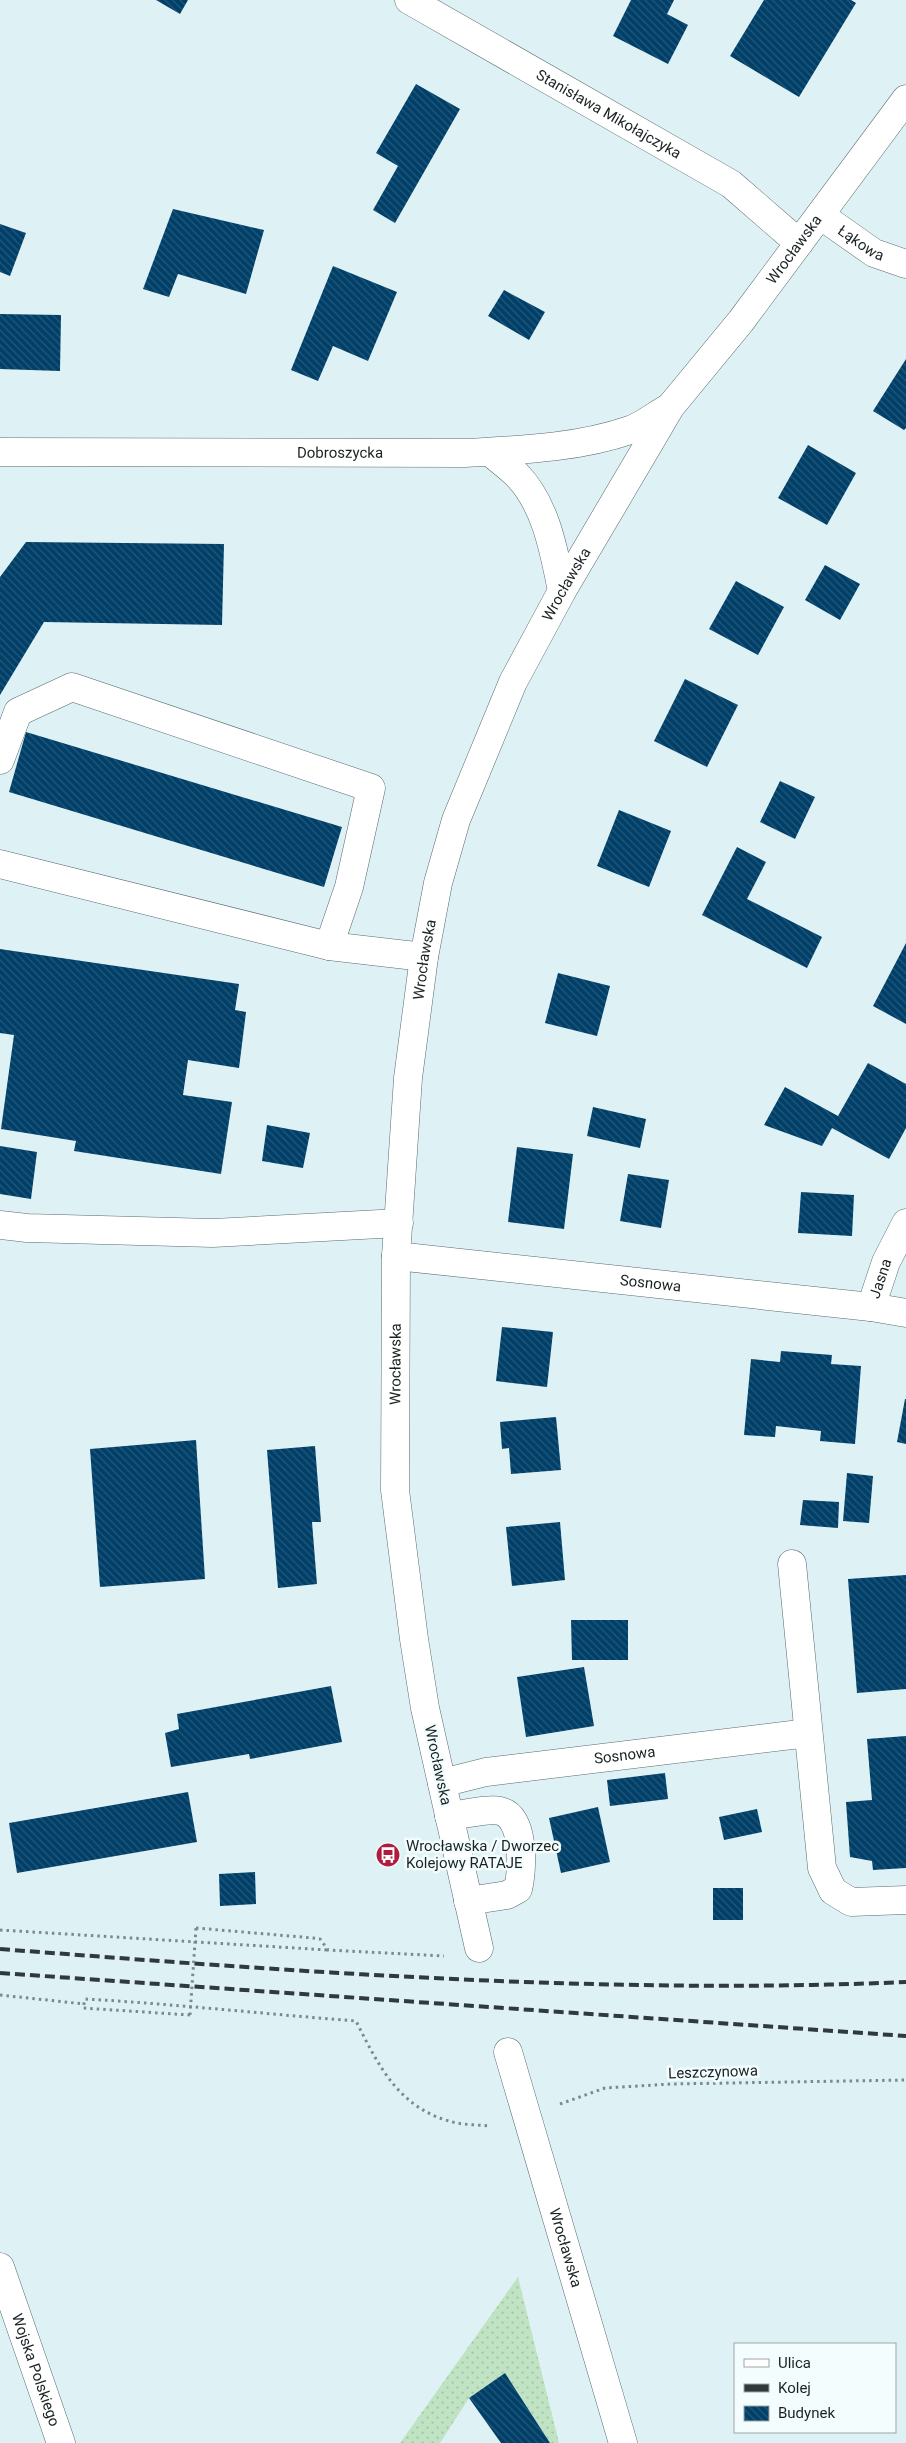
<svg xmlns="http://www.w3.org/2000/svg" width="906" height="2443" font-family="Roboto,sans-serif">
<defs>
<pattern id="grass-dots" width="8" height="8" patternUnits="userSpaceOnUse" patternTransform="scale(1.25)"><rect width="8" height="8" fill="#c0e3c3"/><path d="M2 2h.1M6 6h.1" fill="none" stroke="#a4c2a7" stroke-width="1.8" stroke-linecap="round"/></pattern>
<pattern id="building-back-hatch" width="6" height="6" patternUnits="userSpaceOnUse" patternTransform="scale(1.25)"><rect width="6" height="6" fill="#003f68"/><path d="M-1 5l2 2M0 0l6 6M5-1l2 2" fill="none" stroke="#255879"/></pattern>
</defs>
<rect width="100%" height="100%" fill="#def2f6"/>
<path fill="url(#grass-dots)" d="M518,2277L559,2443H550L505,2373L469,2398L440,2443H400Z"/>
<path fill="url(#building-back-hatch)" d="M156,0H188L180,14Z
M631,0H674L667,14L688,25L668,64L613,36Z
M764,0H851L856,3L799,97L730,56Z
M416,84L460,109L395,223L373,210L398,166L376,153Z
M173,209L264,230L246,294L178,274L169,297L143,289Z
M0,224L26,233L10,276L0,272Z
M333,266L397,292L368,361L333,346L318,381L291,370Z
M504,290L545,312L529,340L488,316Z
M0,314L61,315L60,371L0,369Z
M906,359V428L904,430L873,411Z
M808,445L856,473L827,525L778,498Z
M26,542L224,544L222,625L44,622L0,695V577Z
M825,565L860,584L840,620L805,600Z
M736,581L784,607L758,655L709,629Z
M685,679L738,705L707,767L654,741Z
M26,732L342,827L324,887L9,792Z
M780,781L815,797L795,839L760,822Z
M619,810L671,831L649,887L597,866Z
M737,847L766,862L747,899L822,937L807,968L702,915Z
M906,943V1024L873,1006Z
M0,949L239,984L235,1010L246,1012L239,1068L188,1060L183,1095L232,1102L221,1174L74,1151L76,1141L1,1129L14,1035L0,1033Z
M558,973L610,986L597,1036L545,1023Z
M868,1063L906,1084V1128L889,1159L832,1128L822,1146L764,1125L785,1087L838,1116Z
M593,1107L646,1119L640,1148L587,1136Z
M267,1125L310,1133L303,1168L262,1161Z
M0,1146L37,1152L31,1199L0,1194Z
M517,1147L573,1154L564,1229L508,1222Z
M628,1174L669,1180L661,1228L620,1221Z
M801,1192L854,1195L852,1236L798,1233Z
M502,1327L553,1332L547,1387L496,1381Z
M781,1351L832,1355L831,1364L861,1366L855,1444L820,1441L821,1431L776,1426L775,1437L744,1435L751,1359L780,1362Z
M905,1399H906V1444L897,1442Z
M556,1417L561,1470L511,1474L509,1448L502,1449L500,1422Z
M196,1440L205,1579L100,1587L90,1449Z
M315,1446L321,1522H312L317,1584L278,1588L267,1450Z
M847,1473L873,1476L869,1523L843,1521Z
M803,1500L839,1502L838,1528L800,1525Z
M560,1522L565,1580L512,1586L506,1527Z
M906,1575V1689L857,1693L848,1579Z
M571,1620H628V1660H572Z
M584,1667L594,1726L526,1737L517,1677Z
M331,1686L342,1742L250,1759L249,1754L171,1767L165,1733L179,1729L177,1714Z
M906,1736V1868L873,1870L872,1861L850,1857L846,1802L872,1800L867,1739Z
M665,1773L668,1799L610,1806L607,1780Z
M188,1792L197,1842L17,1873L9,1823Z
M598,1807L610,1862L561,1873L549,1818Z
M757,1809L762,1832L724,1840L719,1817Z
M255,1872L256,1904L220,1906L219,1874Z
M713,1888H743V1920H713Z
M505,2373L550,2443H501L469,2398Z"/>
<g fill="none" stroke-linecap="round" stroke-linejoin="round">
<defs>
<g id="minor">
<path id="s1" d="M409,0L731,184L799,243"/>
<path id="s2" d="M820,215L874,253L906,264"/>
<path id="s3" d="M0,452L466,453C520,450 578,448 630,430C644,425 657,414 670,407"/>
<path d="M490,452C498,459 508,466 516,474C546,504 554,551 562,591"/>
<path d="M0,760L18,712L72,687L371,788L349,887L329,946"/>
<path d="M0,864L329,946L424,957"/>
<path d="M0,1225L27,1228L213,1233L399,1223"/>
<path id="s4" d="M396,1256L871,1307L906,1313"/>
<path id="s5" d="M871,1307L886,1262L906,1223"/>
<path d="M792,1564L822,1868L833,1891L851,1902L906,1900"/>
<path id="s6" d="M442,1783L486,1772L808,1733"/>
<path d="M449,1816C461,1815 489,1808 500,1811C525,1817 523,1869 518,1889L507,1895L468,1901"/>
<path id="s7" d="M479,1948L425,1708L414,1639L395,1490L396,1256L408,1078L424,957L438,883L456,820L513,682L562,591L671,406L741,321L906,99"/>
<path id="s8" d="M508,2052L623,2443"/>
</g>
<g id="major">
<path id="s9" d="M0,2267L61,2443"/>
</g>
</defs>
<use href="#minor" stroke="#596b6f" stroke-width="29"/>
<use href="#major" stroke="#596b6f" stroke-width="29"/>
<path stroke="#7c898c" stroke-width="3" stroke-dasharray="2.5 4" stroke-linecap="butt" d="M196,1928L313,1938L320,1939L328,1950L444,1956
M0,1930L328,1950
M0,1995L84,2004
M190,2015L83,2008L85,1999C175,2004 265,2014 356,2021C380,2069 401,2111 457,2123C468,2125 480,2125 491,2126
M560,2104L605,2088L671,2084L906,2080"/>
<use href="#minor" stroke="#fff" stroke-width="28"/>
<use href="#major" stroke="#fff" stroke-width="28"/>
<path stroke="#30393b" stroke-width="4" stroke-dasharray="10 5" stroke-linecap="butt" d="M0,1949C301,1972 604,1995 906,1982
M0,1973L906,2036"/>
<path stroke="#7c898c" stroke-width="3" stroke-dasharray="2.5 4" stroke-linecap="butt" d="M190,2015L196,1928"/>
</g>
<defs>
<symbol id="bus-disc" viewBox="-11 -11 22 22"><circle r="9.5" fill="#b01c3e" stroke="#f4fdfe"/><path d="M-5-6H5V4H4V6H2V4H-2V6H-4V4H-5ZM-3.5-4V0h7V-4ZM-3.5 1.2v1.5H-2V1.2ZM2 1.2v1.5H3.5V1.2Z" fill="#fff"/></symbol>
</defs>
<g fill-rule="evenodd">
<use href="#bus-disc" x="374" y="1841" width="28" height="28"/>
</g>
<g text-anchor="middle" stroke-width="5" stroke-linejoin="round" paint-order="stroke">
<g font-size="15" fill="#1b2224" stroke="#f4fdfe">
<text dy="5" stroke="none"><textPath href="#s1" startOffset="230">Stanisława Mikołajczyka</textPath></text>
<text dy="5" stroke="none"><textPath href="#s2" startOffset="50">Łąkowa</textPath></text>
<text dy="5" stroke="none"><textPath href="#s7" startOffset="1808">Wrocławska</textPath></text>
<text dy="5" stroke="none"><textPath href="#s3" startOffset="340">Dobroszycka</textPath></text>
<text dy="5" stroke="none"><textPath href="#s7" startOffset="1402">Wrocławska</textPath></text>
<text dy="5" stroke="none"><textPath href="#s7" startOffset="998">Wrocławska</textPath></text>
<text dy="5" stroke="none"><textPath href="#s5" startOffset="30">Jasna</textPath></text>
<text dy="5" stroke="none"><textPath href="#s4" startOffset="256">Sosnowa</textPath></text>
<text dy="5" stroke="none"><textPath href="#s7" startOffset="592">Wrocławska</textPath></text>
<text dy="5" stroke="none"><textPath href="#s6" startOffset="185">Sosnowa</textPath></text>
<text transform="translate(438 1765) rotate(78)" y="5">Wrocławska</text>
<text transform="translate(713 2072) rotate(-2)" y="5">Leszczynowa</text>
<text dy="5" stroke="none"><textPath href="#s8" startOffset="204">Wrocławska</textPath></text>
<text dy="5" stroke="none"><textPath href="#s9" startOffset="109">Wojska Polskiego</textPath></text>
</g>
<g font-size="15" fill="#1b2224" stroke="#f4fdfe" text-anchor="start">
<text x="406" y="1851">Wrocławska / Dworzec<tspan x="406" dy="17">Kolejowy RATAJE</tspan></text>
</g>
</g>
<rect x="734" y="2343" width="162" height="90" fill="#f4fdfe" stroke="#9da5a7"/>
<rect x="744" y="2359" width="25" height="8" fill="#ffffff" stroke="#9da5a7"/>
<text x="778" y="2368" font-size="15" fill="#1b2224">Ulica</text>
<rect x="744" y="2384" width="25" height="8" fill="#30393b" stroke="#9da5a7"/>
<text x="778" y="2393" font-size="15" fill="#1b2224">Kolej</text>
<rect x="744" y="2406" width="25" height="15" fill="url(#building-back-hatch)" stroke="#9da5a7"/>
<text x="778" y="2418" font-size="15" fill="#1b2224">Budynek</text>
</svg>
